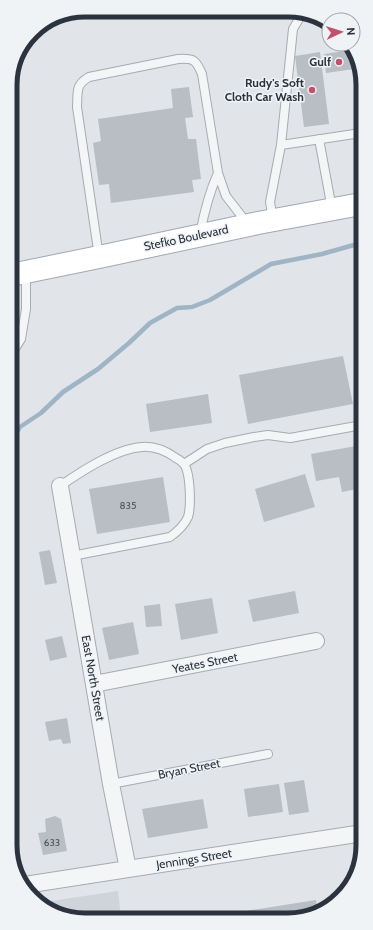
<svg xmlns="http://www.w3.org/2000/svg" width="373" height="930" font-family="Cabin,sans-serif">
<rect width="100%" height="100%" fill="#e1e4e8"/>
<path fill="#cfd3da" d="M118,891L121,918L70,919L38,903Z"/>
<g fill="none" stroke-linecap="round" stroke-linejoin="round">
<path stroke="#9fb4c5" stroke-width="4.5" d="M11,443L20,427L41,413L63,392L98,369L129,343L150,323L177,308L192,307L210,300L271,264L322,254L361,243"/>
</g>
<path fill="#b8bec4" d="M351,50L354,69L326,73L324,54Z
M320,52L329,124L304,127L295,56Z
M189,87L193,117L185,118L188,139H196L201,179L192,180L194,192L111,203L109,184L99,185L93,143L101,141L98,119L173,108L171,89Z
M343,356L353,404L248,424L239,375Z
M208,394L212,423L150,432L146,404Z
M362,445V488L342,492L339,477L316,481L311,454Z
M305,474L315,507L264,522L255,489Z
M163,477L170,522L97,534L89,489Z
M50,550L57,583L45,585L39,552Z
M295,591L299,613L253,622L248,600Z
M212,598L218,633L181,640L175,604Z
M160,604L162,626L146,627L144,606Z
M133,622L139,654L109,660L102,628Z
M62,636L67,657L50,661L45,640Z
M67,718L71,743L63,744L61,739L49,741L45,722Z
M304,780L309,812L289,815L284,783Z
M279,784L283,812L248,817L244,789Z
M203,799L208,828L148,838L142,809Z
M55,816L61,819L67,851L43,855L38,833L46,832L45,819Z
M316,900L317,911L307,918H240L239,912Z"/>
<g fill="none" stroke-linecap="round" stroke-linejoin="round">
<defs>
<path id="lane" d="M319,139L332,209
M281,145L361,133
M273,220L270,202L281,145L293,29L303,12
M200,234C204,213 209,193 218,173L226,196L247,223
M99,257L77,107C78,92 75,85 89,77L178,59C194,58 196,60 202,74L218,173
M11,355L21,339L26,309V273
M184,464L207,449L225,443L254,437L268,435L290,438L362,425
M60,486C82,471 115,449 142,447C154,446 166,451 176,458C178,459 181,461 183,463C191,471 191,507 188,517C184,526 177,532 170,537L72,556
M111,784L268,754"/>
<path id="street" d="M60,486L111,784L128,869
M94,684L316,641
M25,885L128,869L363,833"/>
<path id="primary" d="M11,275L99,257L258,223L361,204"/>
</defs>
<use href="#lane" stroke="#a7abb2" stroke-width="10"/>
<use href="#street" stroke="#a7abb2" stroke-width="18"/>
<use href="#primary" stroke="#a1a9b3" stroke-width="24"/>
<use href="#lane" stroke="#f3f5f7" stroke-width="8"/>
<use href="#street" stroke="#f3f5f7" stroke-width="16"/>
<use href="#primary" stroke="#fff" stroke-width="22"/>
</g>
<g fill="#c25169" stroke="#f0f3f6" stroke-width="1.5">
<circle cx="339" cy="62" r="4"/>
<circle cx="312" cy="90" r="4"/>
</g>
<g text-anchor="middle" stroke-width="3" stroke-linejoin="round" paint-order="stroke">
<g font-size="10" fill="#4e5660">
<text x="128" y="509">835</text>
<text x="52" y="846">633</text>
</g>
<g font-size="12" font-weight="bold" fill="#2b333e" stroke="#f0f3f6" text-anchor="end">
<text x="331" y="66">Gulf</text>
<text x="304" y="87">Rudy's Soft<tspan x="304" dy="14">Cloth Car Wash</tspan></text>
</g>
<g font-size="12" fill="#2b333e" stroke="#f0f3f6">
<text transform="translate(186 238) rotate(-12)" y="4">Stefko Boulevard</text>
<text transform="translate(205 663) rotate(-11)" y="4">Yeates Street</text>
<text transform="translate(93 678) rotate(80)" y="4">East North Street</text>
<text transform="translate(189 769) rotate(-11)" y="4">Bryan Street</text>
<text transform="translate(194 859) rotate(-9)" y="4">Jennings Street</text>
</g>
</g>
<path d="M0 0H373V930H0ZM85 17H288A68 68 0 0 1 356 85V845A68 68 0 0 1 288 913H85A68 68 0 0 1 17 845V85A68 68 0 0 1 85 17Z" fill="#f0f3f6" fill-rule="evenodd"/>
<path fill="none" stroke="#2b333e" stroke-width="5" d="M85 17H288A68 68 0 0 1 356 85V845A68 68 0 0 1 288 913H85A68 68 0 0 1 17 845V85A68 68 0 0 1 85 17Z"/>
<g transform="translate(341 32) rotate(86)"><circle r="19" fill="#f0f3f6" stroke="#a1a6ac"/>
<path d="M0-3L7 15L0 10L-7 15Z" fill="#c25169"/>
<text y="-6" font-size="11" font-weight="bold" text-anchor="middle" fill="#2b333e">N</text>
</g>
</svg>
